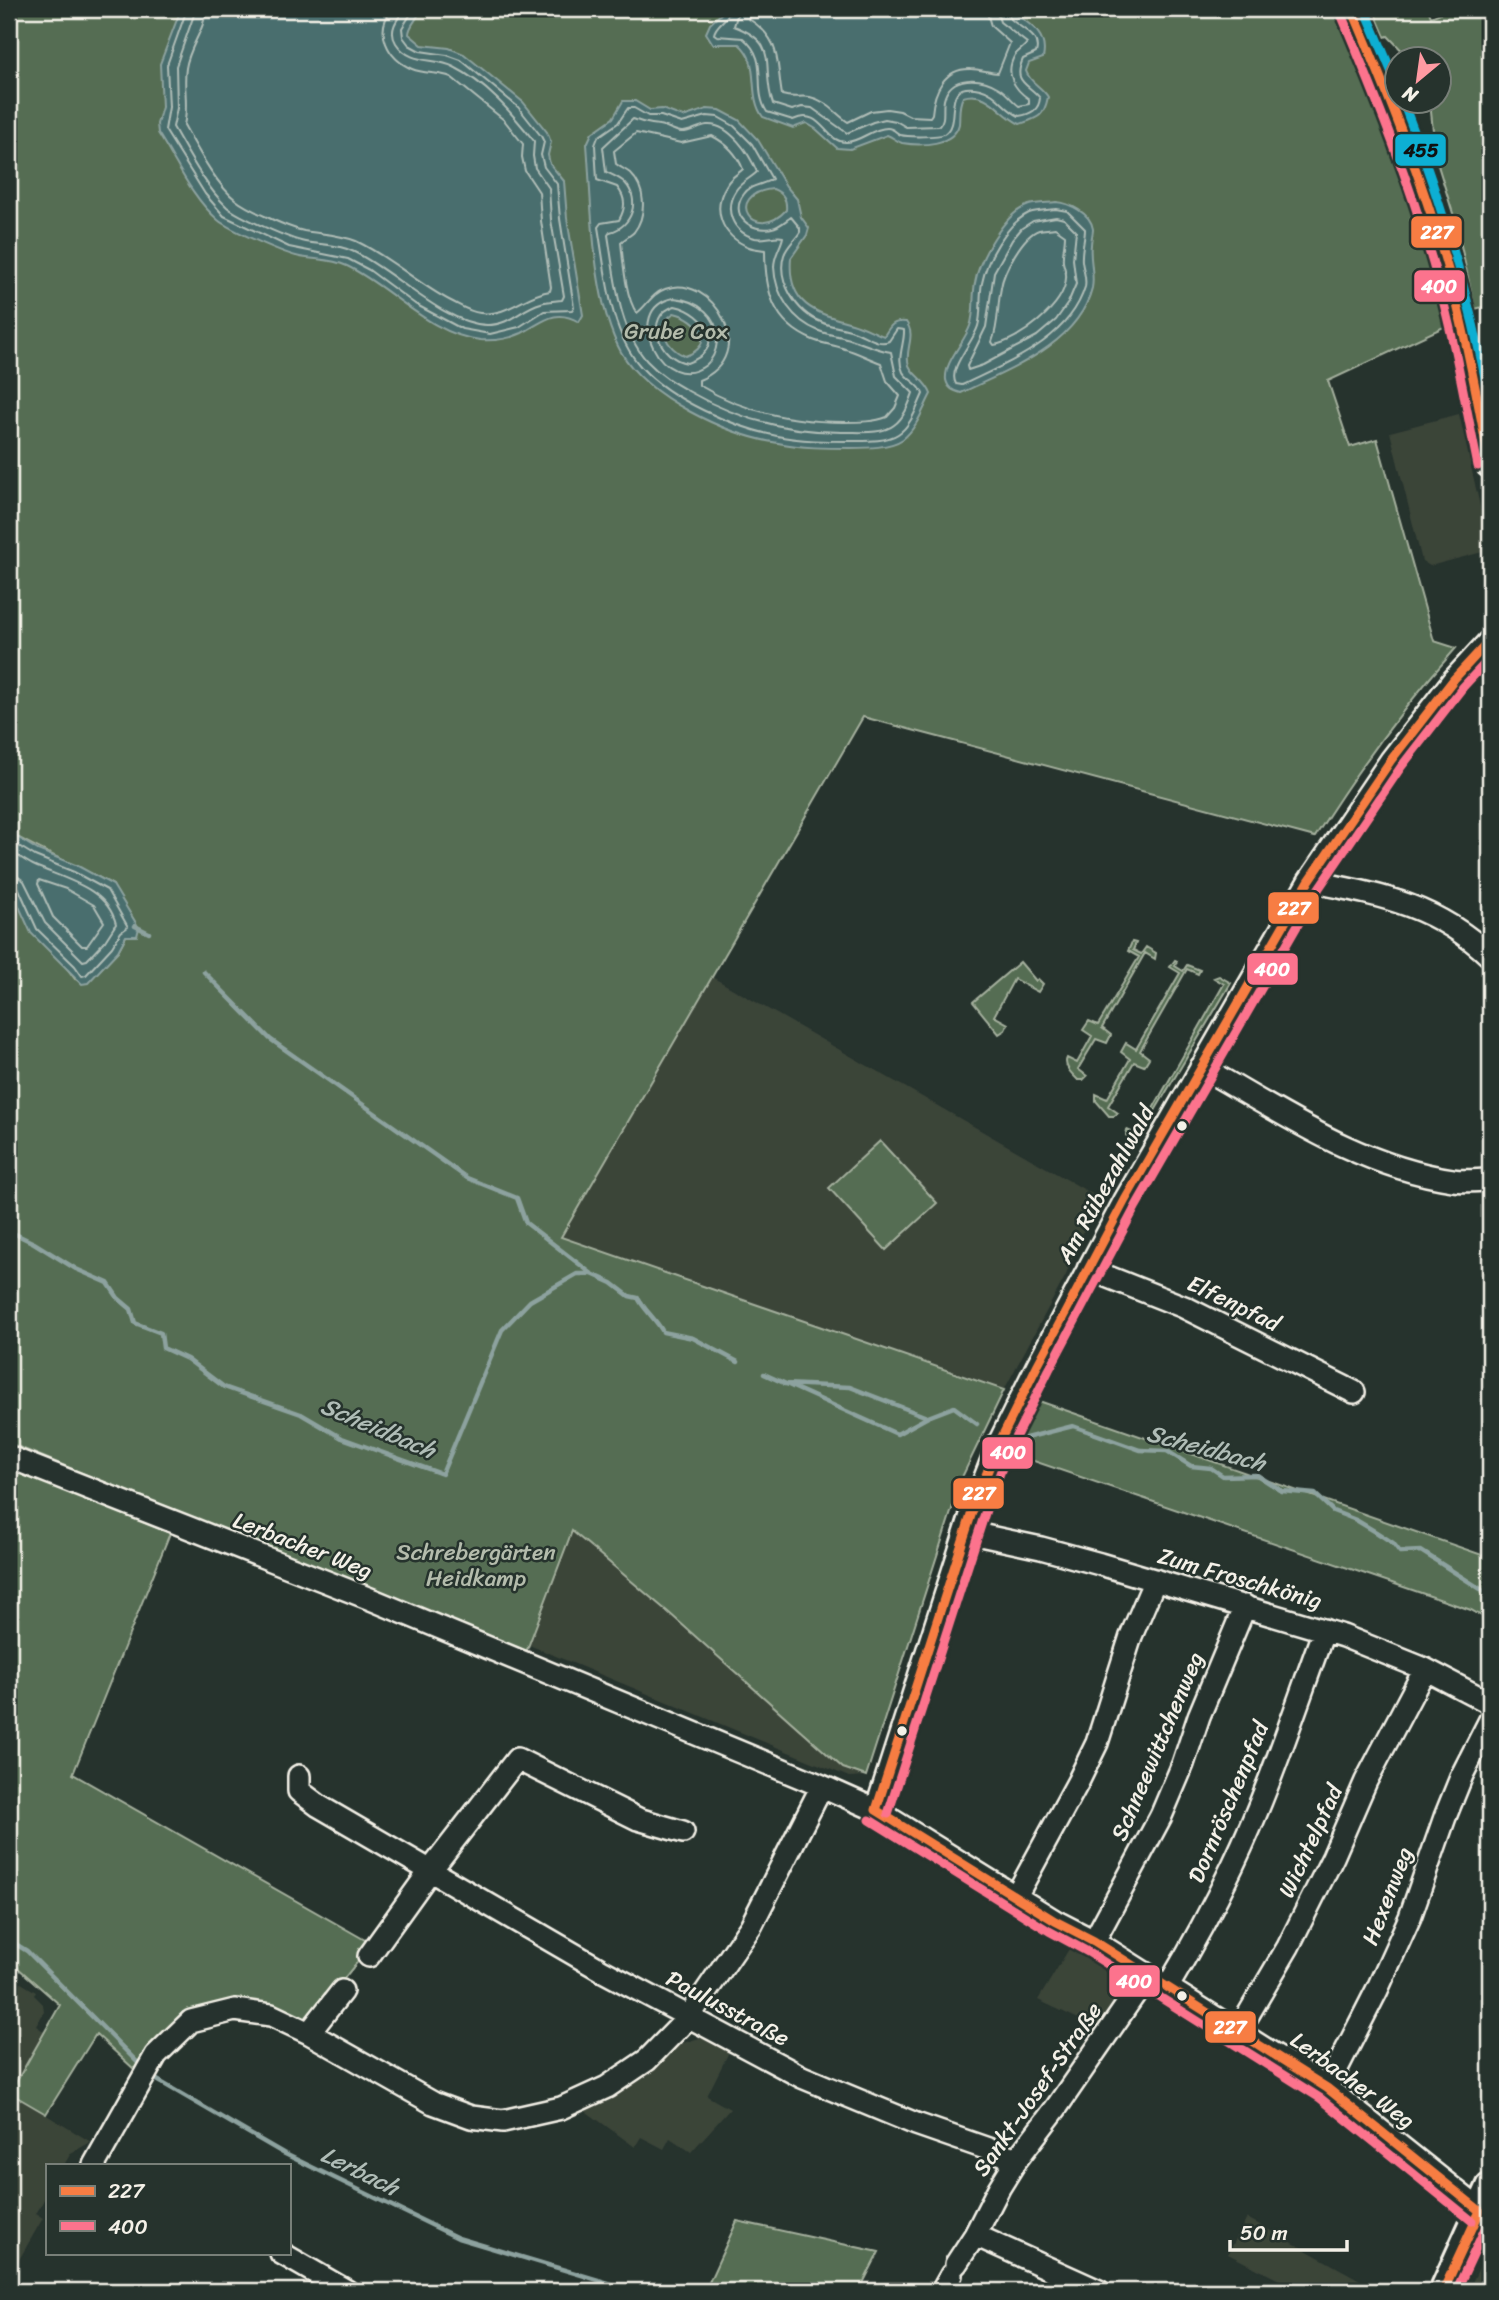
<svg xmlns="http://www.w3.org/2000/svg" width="1499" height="2300" font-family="Sriracha,sans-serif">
<rect width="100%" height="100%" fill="#26332d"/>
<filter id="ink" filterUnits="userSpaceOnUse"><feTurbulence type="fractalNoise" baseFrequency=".0143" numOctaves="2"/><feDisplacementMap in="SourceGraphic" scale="14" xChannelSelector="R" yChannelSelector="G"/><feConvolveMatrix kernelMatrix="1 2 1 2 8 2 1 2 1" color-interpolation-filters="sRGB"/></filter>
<g filter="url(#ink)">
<path fill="#3b4439" d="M1459,414L1490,550L1430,566L1422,561L1390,432Z
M712,977L1101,1199L1081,1236L1066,1275L1004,1390L561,1237Z
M571,1531L668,1612L843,1768L866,1776L849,1777L529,1645Z
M1072,1944L1118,1972L1125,1980L1127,1989L1102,2030L1038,2000Z
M21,1983L36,1992L34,1995L43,2004L44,2012L36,2026L45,2032L10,2093L91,2142L71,2153L64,2165H47V2194L36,2214L43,2218L9,2277V1987Z
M699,2038L710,2039L730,2050L707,2096L730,2109L691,2152L670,2138L664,2149L641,2137L635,2147L584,2110L613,2094L655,2064L677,2045Z
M1247,2218L1260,2225L1380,2291H1279L1283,2282L1228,2254Z
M1487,2251L1490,2253V2291H1468Z"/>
<path fill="#546d52" stroke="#a4af9d" stroke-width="2" d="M9,9H1336L1403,164L1419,211L1446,326L1328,381L1350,447L1377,439L1434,641L1456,648C1403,707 1357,770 1315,837L863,717L561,1237L1004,1390L963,1475L866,1776L843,1768L668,1612L572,1531L525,1655L9,1443V889L75,979L88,982L118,951L126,936L113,885C79,866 42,852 9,832Z
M1373,9H1428L1431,17L1450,9H1490V305L1475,309L1456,223L1436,159L1430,102H1440V60L1410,59L1388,36L1385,37Z
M1132,942L1136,943L1133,950L1141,954L1146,947L1156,953L1155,959L1145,953L1102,1028L1111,1035L1107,1043L1096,1039L1078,1069L1087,1076L1083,1080H1078C1072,1074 1063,1066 1067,1058L1077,1063L1092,1036L1083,1030L1089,1021L1098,1025L1139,957L1128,951Z
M1175,960L1177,961L1175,966L1183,971L1187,965L1200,970L1198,974L1187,969L1140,1051L1149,1058L1144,1066L1134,1062L1108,1106L1118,1113L1114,1116H1109L1096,1101V1094L1107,1099L1130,1059L1121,1052L1126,1043L1136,1049L1180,973L1170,967Z
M1020,962L1036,981L1038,979L1043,984L1038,992L1014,979L994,1016L1008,1024L1005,1030L999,1034L973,1002Z
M1219,976L1231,983L1134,1146L1126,1135L1127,1130L1138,1135L1224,984L1214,978Z
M880,1141L937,1203L886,1250L829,1188Z
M1036,1400L1488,1557L1490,1559V1621L1471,1610L1013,1454Z
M9,1468L170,1533L73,1774L372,1944L308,2023L253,2003L183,2012L135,2070L96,2034L46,2114L10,2093L60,2005L9,1960Z
M737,2221L879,2252L859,2291H705Z"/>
<path fill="#496e6e" stroke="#8da29f" stroke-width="2" fill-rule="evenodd" d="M181,9H421C419,18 409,25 409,34L422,45L449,48L464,54L523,102L547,132L551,142L548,155L550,164L564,181L567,218L583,315L579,322C554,307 542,323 522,333C509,339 494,341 480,340C430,335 391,287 347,266C332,259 316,260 300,257C285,254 230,230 218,220C192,198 176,161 158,133L157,124L162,107L160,64Z
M726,9H1008C1026,22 1049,32 1043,58L1029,63L1026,71C1030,83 1041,86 1048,97C1044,117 1038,118 1020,124C1000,115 988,89 963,97C958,106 960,114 959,124C954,146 920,146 902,143C896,141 893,137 887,135L850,149L837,148L816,129L806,123L793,128L763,117C746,94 762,63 739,44H713L706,33L710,24Z
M623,101H635L650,110L662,109L683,117L707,109L720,110L739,120L758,140L786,186L797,199L801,217L809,228L807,235L791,258C787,305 815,313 852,323C863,326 873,332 884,336C890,326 893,320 906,322C916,335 906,347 908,361C909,374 925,378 931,394C923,409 917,428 903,439C890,448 867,448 851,448C826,448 802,448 778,443C727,435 647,398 621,352C591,298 592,205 587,144L592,133L613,118ZM773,189C783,193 787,199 786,210C754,245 722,194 773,189ZM674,313C699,318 717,346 685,356C667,349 654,326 674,313Z
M1056,202C1069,203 1091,213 1093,229C1093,233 1091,240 1091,245C1089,259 1095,274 1092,288C1078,345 1008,370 961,393C954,391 948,389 946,380C944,362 964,343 970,326C975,313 972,297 975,283C979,259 1004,213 1029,205C1037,203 1048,203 1056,202Z
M9,832L38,850L78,866L113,885L139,928L137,936H126L118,951L88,983L82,984L31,933L12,891L9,889Z"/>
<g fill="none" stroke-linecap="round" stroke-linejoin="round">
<path stroke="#b0bdb7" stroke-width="2" d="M187,9L167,65L169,107L165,130L205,194L224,216L289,247L348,259L369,270L415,304L462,329L490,334L519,327L544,311L572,310L574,307L560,219L557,184L544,167L541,155L544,142L541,136L518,107L461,60L447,55L420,51L409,45L403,37L402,28L414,9
M196,9L176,66L177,108L173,127C188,153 205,186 227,207C239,217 290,239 305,242C321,245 337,244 352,251C393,269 442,324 487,325C511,325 520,309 541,303C547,301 555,301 562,300L564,296L551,220L549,188L535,168L533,156L534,141C512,113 486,83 454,67C434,57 410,65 396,43C388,30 397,19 405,9
M206,9C205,30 189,47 186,68C183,88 189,105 184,125C196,146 216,185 236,200C247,209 289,228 304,231C321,234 339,234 356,241C390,257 418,284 451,301C461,306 469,312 480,313C507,317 524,295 550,291L551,287L541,221L539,192L525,171L522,157L523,144L504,120L451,77C438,72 424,74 412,69C387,58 374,31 392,9
M730,9C729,20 716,23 714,34L717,36L743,38C771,61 751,87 767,112L793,120C822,106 825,144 847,142C861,141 873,128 887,128C894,128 896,133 901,135C907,137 939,137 944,134C963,122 938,80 980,89C997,93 1004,109 1019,116C1031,114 1039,110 1040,98C1028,83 1012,83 1023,59L1036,53C1043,30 1008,27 1005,9
M739,9L734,26C782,44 760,67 773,104L792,110L802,107L812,108L847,133L873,122L885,119L896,121L906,127L939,126C946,119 942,110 944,100C950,74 981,77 999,88C1007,93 1012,101 1019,106L1029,104V99C1014,89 1004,73 1015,55C1019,50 1024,48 1027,43L1000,22L996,9
M749,9V19C782,40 776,61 782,95C794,99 799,95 810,97C826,100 835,113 848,122L871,111L887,109L900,111L910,116L930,117L932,114C934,91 944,68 971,69C980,69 990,73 998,73L1010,43L991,26L986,9
M628,108H634L648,116H661L682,123L707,116L718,117L734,126L752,144L772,179C764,185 751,184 744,194C728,215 751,233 772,228C779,227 785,221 791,217L800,228V232C795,240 787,246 784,255C776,281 797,313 821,322C831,327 843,327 853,331C865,335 878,346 889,341L897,329L904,330C905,343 896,358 903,372C908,381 919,382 923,394C917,407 911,426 898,434C886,442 865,441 851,441C826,441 801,441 777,436C733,427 671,400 641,367C609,331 606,273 598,227L601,223L619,220C626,208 626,198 617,187L597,180L595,145L598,137L618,123Z
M633,119C646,124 646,123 659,125C667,126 673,131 681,132C690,133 698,126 707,125C730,123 750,155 757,172C751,178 741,182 736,190C723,209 732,232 755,238C764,240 775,235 783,237C781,247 774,255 774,267C775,295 793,321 819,331C829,335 840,336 850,339C865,344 877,350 891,352L896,376L913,393C909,404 904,418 894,425C883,434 861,432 848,432C791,433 740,421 690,392C674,383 660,375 647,361C618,328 615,277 608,235L610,232C632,227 641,200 625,183C620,178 612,175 606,172L603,147Z
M636,133L681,143L712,136C726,143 737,154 743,169C738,174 731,177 727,184C711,209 721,236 749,247C754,249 760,249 765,250C765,290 772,323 813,340C823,344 835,345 845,349C857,352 869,359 881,363L887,381L900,396L895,408L887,417C875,422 858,422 844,422C793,422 743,412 699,385V380C761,355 712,271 665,289C651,294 647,306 637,313C626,300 623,261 621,242C624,239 630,236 634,232C647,215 646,188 630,173C626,170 620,167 616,164L614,151Z
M1056,209L1067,211L1085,229C1085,239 1081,251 1082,261C1083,270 1087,278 1085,287C1069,340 1007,363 962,385L956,384C947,369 973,343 978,326C982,313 979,297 982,283C987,259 1006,224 1029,213C1037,210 1048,210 1056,209Z
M1056,217L1064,219L1076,231L1073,259L1076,284L1068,303L1056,320L1037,336L983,365L968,370L967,366L986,327L994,272L1012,240L1022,228L1033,221Z
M1055,228L1065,235C1065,244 1062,254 1063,262C1064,268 1067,273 1066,278C1065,306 1018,341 994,345L992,342C999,324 997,307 1001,288C1003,272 1023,235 1039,230C1044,229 1050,229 1055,228Z
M674,298C697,300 720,316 717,342C716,351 713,359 706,365C663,398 619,308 674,298Z
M675,306C708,313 727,350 687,363C659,359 642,316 675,306Z
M9,840L35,856L74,872L107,890L128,927L121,932L112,947L86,975L82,976L75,966L37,929L18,887L9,883
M9,850C17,855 25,861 33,865C63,879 107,887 116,924L105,941L87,960L83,961L45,923L24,881L17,876L9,874
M39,880L66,889L94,905L104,922L87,946H82L53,917L38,884Z"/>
<path stroke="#8da29f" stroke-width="4.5" d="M135,926L149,933
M204,972L270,1039L467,1178L517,1198L526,1223L592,1274
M9,1231L34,1243L76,1269L108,1283L118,1298L131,1309L135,1323L161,1333L163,1348L187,1359L224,1387L301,1414L342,1438L442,1474L502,1330L530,1301L577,1274H592L612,1283L629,1296L638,1298C645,1311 656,1319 663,1332L693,1338L738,1362
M764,1374L897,1434L928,1417L954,1407L977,1424
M784,1384L850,1387L927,1417
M1010,1442L1073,1426L1140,1450L1167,1451L1191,1466L1211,1468L1223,1476L1257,1475L1282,1491L1315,1494L1333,1511L1356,1520L1376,1532L1393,1543L1400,1552L1421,1551L1490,1595
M9,1940L27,1951L143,2068
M152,2077L283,2153L458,2238L635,2291"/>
<defs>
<path id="minor" d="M1309,881C1380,895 1435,904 1490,956
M1201,1067C1281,1112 1360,1167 1453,1180C1465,1182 1478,1180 1490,1180
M1088,1269L1184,1307L1354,1392
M9,1457L373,1600L822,1786L876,1810L1055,1921L1094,1941L1327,2088L1490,2218
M966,1532L1041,1548L1100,1564L1343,1636L1425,1669L1490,1703
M299,1776V1791L319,1806L603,1971L802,2077L916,2124L1017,2159
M876,1810L974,1506L997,1447L1038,1364L1125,1200L1309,881L1391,760L1454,679L1490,640
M1016,1896L1078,1782L1097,1743L1131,1636L1155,1580
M1094,1941L1161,1816L1183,1764L1199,1716L1245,1606
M369,1956L430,1871L517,1759L638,1819L683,1832
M1167,1988C1191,1948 1213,1907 1233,1865C1269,1790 1295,1709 1324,1630
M1238,2032L1288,1947L1333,1857L1366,1781L1425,1669
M309,2033L342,1991
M1327,2088L1377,1990L1410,1917L1445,1817L1462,1775L1490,1720
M94,2165L156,2055L191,2021L235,2010L271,2015L309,2033L433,2103L471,2117L503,2121L561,2108L607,2087L647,2060L688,2018L751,1926L822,1786
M281,2253L347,2291
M956,2264L975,2235
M942,2291L951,2275
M1099,2291L975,2235L999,2188L1017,2159L1056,2108L1147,1976"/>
<path id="major" d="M1352,9C1389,94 1422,181 1448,270C1466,334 1477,400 1490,464
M1443,2291L1490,2187"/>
</defs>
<use href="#minor" stroke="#f4f1e8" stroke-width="26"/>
<use href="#major" stroke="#f4f1e8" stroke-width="32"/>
<use href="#minor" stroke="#26332d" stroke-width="21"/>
<use href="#major" stroke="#26332d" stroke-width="26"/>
<defs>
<path id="bus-1" d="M1352,9C1388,94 1423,181 1448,270C1466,334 1477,399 1490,464
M876,1810L974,1506L997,1447L1038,1364L1125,1200L1309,881L1391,760L1454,679L1490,640
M876,1810L1055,1921L1094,1941L1327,2088L1480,2211
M1443,2291L1480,2211"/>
<path id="bus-2" d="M1341,14C1377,99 1411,185 1436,274C1454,337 1465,402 1478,466
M888,1814L986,1510L1008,1452L1049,1370L1136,1206L1319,888L1401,767L1463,687L1490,658
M870,1820L1049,1931L1088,1952L1320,2098L1472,2221
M1456,2291L1490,2218"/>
<path id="bus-3" d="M1365,9L1398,87
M1403,102C1441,200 1470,298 1490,402"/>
</defs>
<use href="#bus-1" stroke="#26332d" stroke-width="14"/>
<use href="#bus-2" stroke="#26332d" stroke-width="14"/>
<use href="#bus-3" stroke="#26332d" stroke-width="14"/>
<use href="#bus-1" stroke="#f77d43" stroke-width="9"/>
<use href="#bus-2" stroke="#fc738d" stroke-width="9"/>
<use href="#bus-3" stroke="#0dafd3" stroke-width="9"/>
</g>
</g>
<g fill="#f4f1e8" stroke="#26332d" stroke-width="2.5">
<circle cx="1182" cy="1126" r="6"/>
<circle cx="902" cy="1731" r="6"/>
<circle cx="1182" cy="1996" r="6"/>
</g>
<g text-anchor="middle" stroke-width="5" stroke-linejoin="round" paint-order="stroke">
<g font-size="23" fill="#b4bcac" stroke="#26332d">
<text x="676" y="339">Grube Cox</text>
<text x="476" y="1560">Schrebergärten<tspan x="476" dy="26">Heidkamp</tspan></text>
</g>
<g font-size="23" fill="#f4f1e8" stroke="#26332d">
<text transform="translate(1105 1184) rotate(-61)" y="8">Am Rübezahlwald</text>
<text transform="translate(1234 1303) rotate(26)" y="8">Elfenpfad</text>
<text transform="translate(303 1545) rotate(21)" y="8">Lerbacher Weg</text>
<text transform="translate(1240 1578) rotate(16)" y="8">Zum Froschkönig</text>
<text transform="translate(1157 1746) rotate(-67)" y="8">Schneewittchenweg</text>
<text transform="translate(1228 1802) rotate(-67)" y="8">Dornröschenpfad</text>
<text transform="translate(1310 1841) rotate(-65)" y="8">Wichtelpfad</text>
<text transform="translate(1387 1896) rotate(-69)" y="8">Hexenweg</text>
<text transform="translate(728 2008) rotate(28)" y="8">Paulusstraße</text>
<text transform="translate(1353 2080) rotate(36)" y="8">Lerbacher Weg</text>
<text transform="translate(1037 2089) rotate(-55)" y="8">Sankt-Josef-Straße</text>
</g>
<g font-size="24" font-style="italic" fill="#b0bdb7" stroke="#26332d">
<text transform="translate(378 1428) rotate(23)" y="8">Scheidbach</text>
<text transform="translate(1206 1448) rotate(15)" y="8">Scheidbach</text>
<text transform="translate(360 2171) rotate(26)" y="8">Lerbach</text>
</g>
</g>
<g stroke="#26332d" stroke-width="2.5">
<rect x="1394" y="133" width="53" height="34" rx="7" fill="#0dafd3"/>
<rect x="1410" y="215" width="53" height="34" rx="7" fill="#f77d43"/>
<rect x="1413" y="269" width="53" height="34" rx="7" fill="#fc738d"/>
<rect x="1267" y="891" width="53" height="34" rx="7" fill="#f77d43"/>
<rect x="1246" y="952" width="53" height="34" rx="7" fill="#fc738d"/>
<rect x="981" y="1436" width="53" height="34" rx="7" fill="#fc738d"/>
<rect x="952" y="1477" width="53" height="33" rx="7" fill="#f77d43"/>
<rect x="1108" y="1964" width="53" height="34" rx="7" fill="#fc738d"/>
<rect x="1204" y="2010" width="53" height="34" rx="7" fill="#f77d43"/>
</g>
<g font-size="19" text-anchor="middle" font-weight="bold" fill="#fff">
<text x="1437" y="239">227</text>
<text x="1439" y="293">400</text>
<text x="1294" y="915">227</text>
<text x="1272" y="976">400</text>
<text x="1008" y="1459">400</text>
<text x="979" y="1500">227</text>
<text x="1134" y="1988">400</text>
<text x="1230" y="2034">227</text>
</g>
<g font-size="19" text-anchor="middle" font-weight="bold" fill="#111">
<text x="1421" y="157">455</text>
</g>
<rect width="1499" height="2300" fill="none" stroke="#26332d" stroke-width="35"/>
<rect x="18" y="18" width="1464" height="2265" fill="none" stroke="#f4f1e8" stroke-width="2.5" filter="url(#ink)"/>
<rect x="46" y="2164" width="245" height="91" fill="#26332d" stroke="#787f78" stroke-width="2"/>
<rect x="60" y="2186" width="35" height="10" fill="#f77d43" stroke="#787f78" stroke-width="2"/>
<text x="108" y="2198" font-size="21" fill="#f4f1e8">227</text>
<rect x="60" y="2221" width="35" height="10" fill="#fc738d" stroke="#787f78" stroke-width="2"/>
<text x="108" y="2234" font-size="21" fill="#f4f1e8">400</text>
<g transform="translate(1418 80) rotate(209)"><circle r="33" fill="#26332d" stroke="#787f78" stroke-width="2"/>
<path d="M0-5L12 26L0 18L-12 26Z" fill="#ff9aa2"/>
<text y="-10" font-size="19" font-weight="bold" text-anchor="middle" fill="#f4f1e8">N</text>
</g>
<path d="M1230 2240v10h117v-10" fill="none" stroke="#f4f1e8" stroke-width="3.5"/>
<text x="1240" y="2240" font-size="21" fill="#f4f1e8" stroke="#26332d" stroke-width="5" paint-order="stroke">50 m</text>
</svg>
